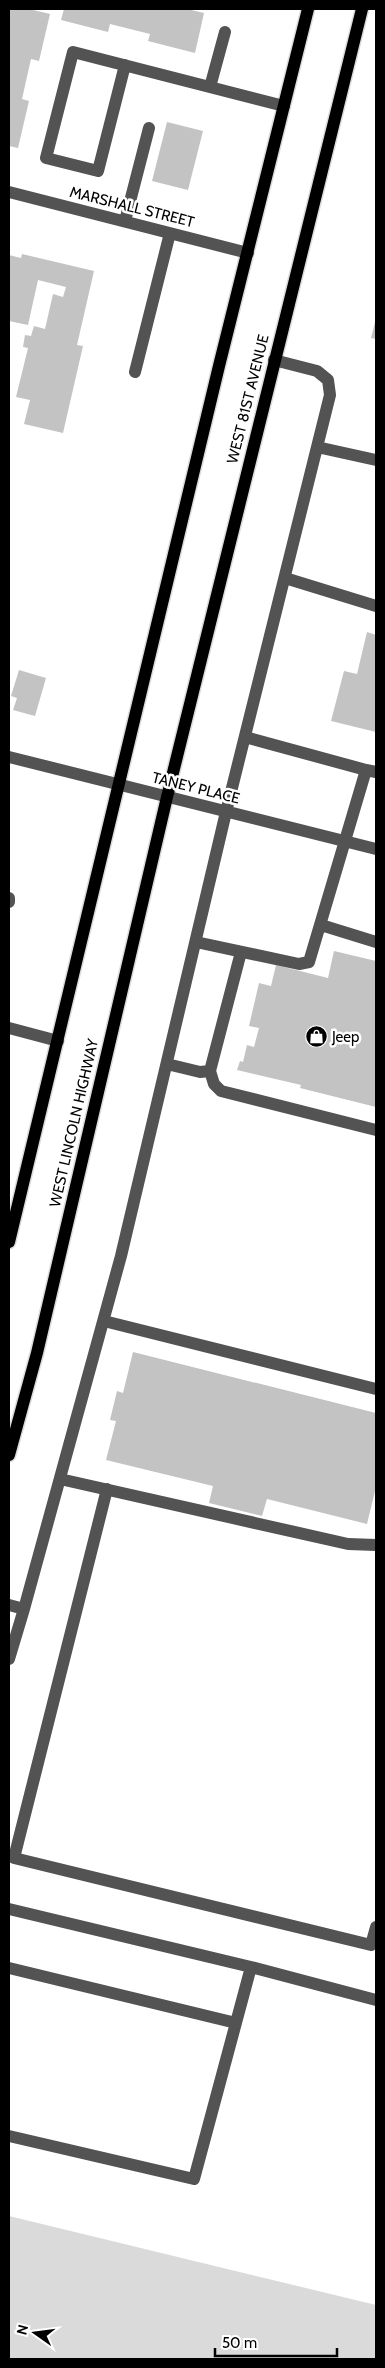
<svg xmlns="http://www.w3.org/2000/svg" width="385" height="2368" font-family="Cabin,sans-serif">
<rect width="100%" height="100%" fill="#fff"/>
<path fill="#dadada" d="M9,2216L376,2305V2359H9Z"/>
<path fill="#c3c3c3" d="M10,9H29L50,14L39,61L31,59L22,99L29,101L18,148L9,146Z
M64,9H187L204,13L195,53L148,41L150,34L110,24L108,32L61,20Z
M167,122L203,131L188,190L152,181Z
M22,254L94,271L77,345L83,346L63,433L24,424L30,400L16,397L28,348L23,347L25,335L31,336L34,326L45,329L53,294L63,297L66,287L38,280L28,325L9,321V255L21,258Z
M376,318V339L371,338Z
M367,632L376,635V732L331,721L344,671L357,674Z
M19,670L46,678L35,716L13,710L17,698L11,696Z
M334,951L376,961V1107L300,1088L301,1085L237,1070L240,1061L243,1062L247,1045L254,1047L259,1028L249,1026L259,983L271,986L276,965L328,978Z
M133,1352L376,1413V1487L367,1524L267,1499L262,1516L209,1503L213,1486L106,1460L116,1421L110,1420L117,1391L123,1393Z"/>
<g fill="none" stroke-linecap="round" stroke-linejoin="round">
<defs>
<path id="major" d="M9,1242L219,366L308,9
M9,1455L37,1353L167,797L362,9"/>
</defs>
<use href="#major" stroke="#dbdbdb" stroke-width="15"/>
<path stroke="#535353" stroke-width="12" d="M125,65L98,171L46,158L73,52C143,70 214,88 284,106
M210,87L225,32
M9,192L248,253
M125,221L149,128
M135,372L170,233
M317,447L376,460
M285,578L376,606
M245,737L366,770
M9,757L376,849
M9,898V902
M321,925L376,942
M196,942L299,964L309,962L366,770L376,772
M9,1028L58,1041
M167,1064L200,1072L210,1071L241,952
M210,1071L214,1084L221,1091L376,1130
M104,1321L376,1389
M60,1479L348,1544L376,1545
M107,1489L14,1858L371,1945L376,1927
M9,1605L24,1609
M9,1659L24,1609L121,1256L226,812L330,395L328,380L317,371L274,360
M9,1909L251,1967L376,2000
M9,1968L236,2023
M9,2136L194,2179L251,1967"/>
<use href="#major" stroke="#000" stroke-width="12"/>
</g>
<defs>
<symbol id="shop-disc" viewBox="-11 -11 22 22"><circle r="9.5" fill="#000" stroke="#fff"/><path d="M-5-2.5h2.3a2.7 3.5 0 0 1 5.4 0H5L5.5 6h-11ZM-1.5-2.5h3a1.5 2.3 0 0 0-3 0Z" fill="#fff"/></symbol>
</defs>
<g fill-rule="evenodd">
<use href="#shop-disc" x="304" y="1024" width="25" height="25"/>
</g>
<g text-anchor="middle" stroke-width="5" stroke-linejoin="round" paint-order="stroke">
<g font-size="15" fill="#000" stroke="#fff">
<text transform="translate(132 207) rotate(14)" y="5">MARSHALL STREET</text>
<text transform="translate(248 399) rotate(-76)" y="5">WEST 81ST AVENUE</text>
<text transform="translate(196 788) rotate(14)" y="5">TANEY PLACE</text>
<text transform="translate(74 1123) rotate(-77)" y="5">WEST LINCOLN HIGHWAY</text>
</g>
<g font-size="15" fill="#000" stroke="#fff" text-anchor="start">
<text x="332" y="1042">Jeep</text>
</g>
</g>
<rect width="385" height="2368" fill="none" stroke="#000000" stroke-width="20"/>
<g transform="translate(35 2333) rotate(284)" stroke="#ffffff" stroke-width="4" paint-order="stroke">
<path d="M0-4L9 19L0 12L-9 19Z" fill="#000000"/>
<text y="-8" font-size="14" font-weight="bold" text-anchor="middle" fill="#000000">N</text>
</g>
<path d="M215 2348v8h122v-8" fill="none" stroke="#000000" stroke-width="2.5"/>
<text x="222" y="2348" font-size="15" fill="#000000" stroke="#ffffff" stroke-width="4" paint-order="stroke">50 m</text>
</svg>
